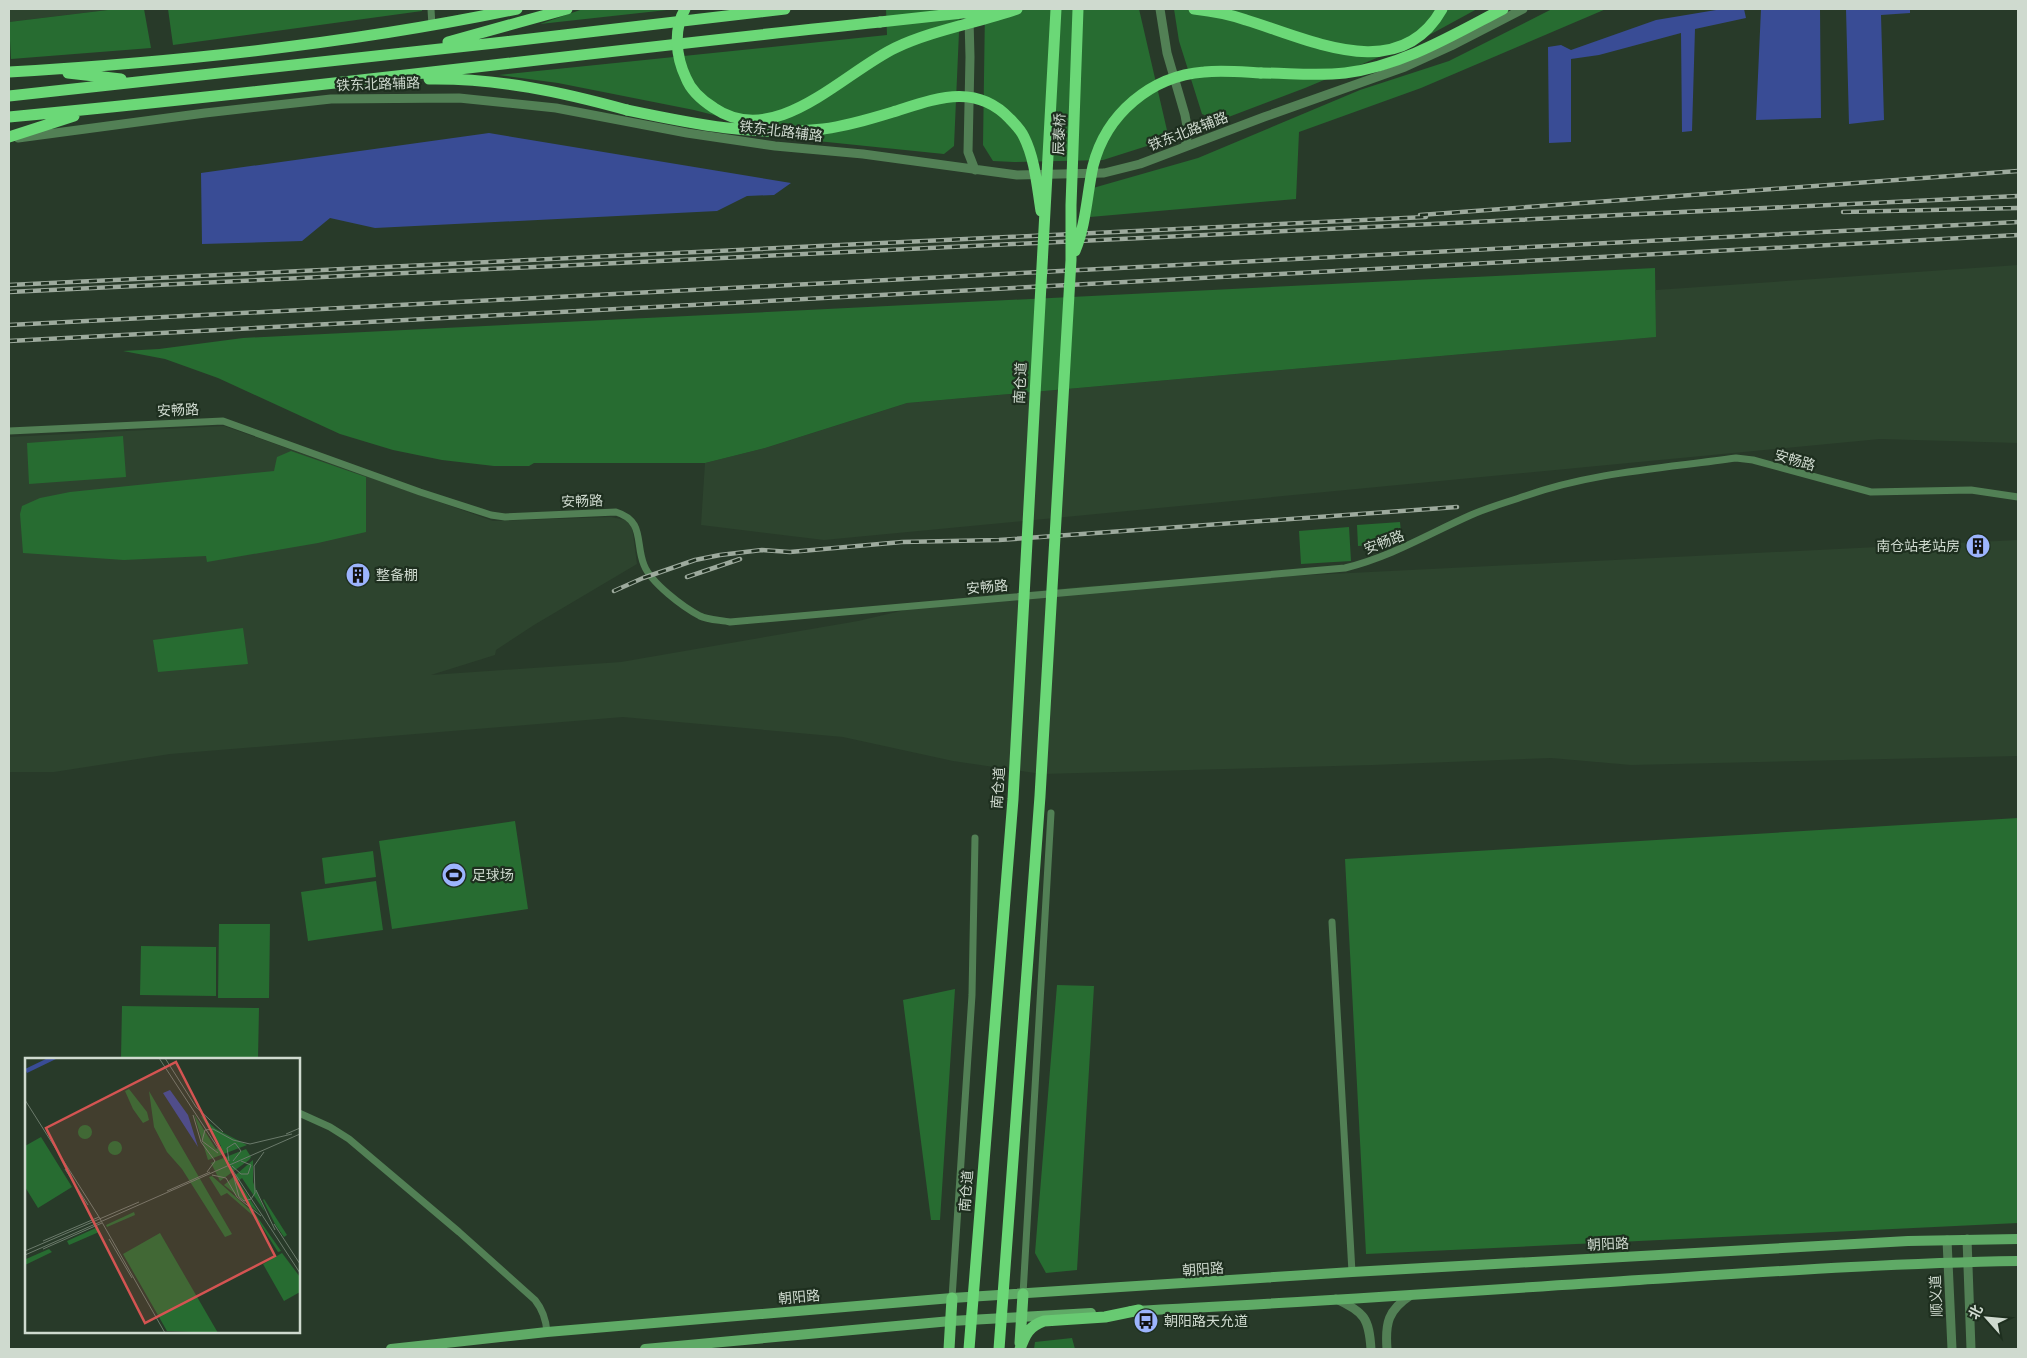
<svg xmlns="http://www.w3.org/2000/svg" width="2027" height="1358" font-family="Ubuntu,'Noto Sans SC',sans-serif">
<rect width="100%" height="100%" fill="#283a29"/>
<path fill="#2d442e" d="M9,9H116L9,22Z
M2018,265V443L1880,439L824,540L701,525L705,463L765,448L907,403L1655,337L1656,290Z
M224,426L493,521L611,517L625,520L632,526L637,564L534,625L496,650L495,655L431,675L621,662L858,621L952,599L1089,586L2018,540V756L1631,765L1551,758L1373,765L1042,774L953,761L843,737L623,717L170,754L54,772H9V437Z"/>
<path fill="#276c31" d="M116,9H144L151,48L11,59L9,22Z
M168,9H422V11L173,45Z
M583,9H676L540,24Z
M886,9H960L954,146L944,154L817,141L694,110L558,83L499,75L887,35Z
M985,9H1139L1169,139L1103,160L1014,162L993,161L983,145Z
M1174,9H1477L1422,39L1305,88L1218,121L1202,114L1179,41Z
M1552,9H1606L1421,88L1299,132L1296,199L1090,217L1093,188L1198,158L1360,90L1449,61Z
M1655,268L1656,337L907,403L765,448L705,463H534L529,466H494L442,460L393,450L340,434L218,378L165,359L123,351L159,349L243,338Z
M123,436L126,477L29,484L27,443Z
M291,451L366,477V532L318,543L207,562L206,556L124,560L23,553L20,514L22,506L40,498L70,492L274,471L277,457Z
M1400,522L1402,543L1358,546L1357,525Z
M1349,527L1351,561L1301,564L1299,531Z
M243,628L248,664L158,672L153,640Z
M2018,818V1223L1366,1254L1345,859Z
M515,821L528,909L392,929L379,841Z
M373,851L376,877L325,884L322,858Z
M376,881L383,930L308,941L301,892Z
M219,924H270L269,998H218Z
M141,946L216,947V996L140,995Z
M1057,985L1094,986L1077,1270L1046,1273L1035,1253Z
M955,989L940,1220H931L903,1000Z
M122,1006L259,1008L258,1059H121Z
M1072,1338L1075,1349H1034L1035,1342Z"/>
<path fill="#394c95" d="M1722,9H1744L1746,18L1695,29L1692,131L1682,132L1681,33L1599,55L1571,59V142L1549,143L1548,47L1561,45L1571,50L1656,20Z
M1761,9H1820L1821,118L1756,120Z
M1846,9H1910V13L1881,15L1884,120L1849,124Z
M489,133L791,183L774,195L747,196L717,211L375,228L330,218L302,241L202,244L201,173Z"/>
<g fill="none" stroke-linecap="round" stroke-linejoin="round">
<path stroke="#528055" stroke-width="7" d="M431,9L432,26
M9,431L223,421L420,492L491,515L505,517L616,512C645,521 635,543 644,565C651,583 683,607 700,616C708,620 721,620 730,622L1345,568C1393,556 1428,534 1471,515C1489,507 1508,502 1525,496C1592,472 1666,468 1736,458L1753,460L1871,492L1971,490L2018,497
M1332,922L1352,1272
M299,1113L330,1127L349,1139L459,1232L535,1300C543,1310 546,1319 547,1332
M1023,1294L1051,813
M952,1298L972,995L975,838"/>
<path stroke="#528055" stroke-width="9" d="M1160,9L1167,53L1185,115L1188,132L1185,147
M969,19L970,57L968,152L975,170
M18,138L205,113L331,99L459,98L556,108L687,133L775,146L863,154L1017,175L1104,173L1140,164L1264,117L1405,67L1451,46L1523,9
M1967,1239L1971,1349
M1947,1240L1952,1349
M1336,1299C1365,1312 1369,1319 1371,1349
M1387,1349C1385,1323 1388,1310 1411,1295"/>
<path stroke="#5faa66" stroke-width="10" d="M1131,1311C1300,1303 1470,1291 1639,1280C1765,1272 1892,1263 2018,1261
M391,1349L547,1332L952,1298L1352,1272L1908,1241L2018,1239
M645,1349L951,1321L1091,1313"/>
<path stroke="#68ca72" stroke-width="11" d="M1020,1343L1023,1294
M949,1349L952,1298
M1020,1349C1025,1335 1029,1326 1044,1321L1105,1317L1139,1310"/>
<path stroke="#6bd877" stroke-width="11" d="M1194,9C1212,11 1229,14 1246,20C1309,39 1399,86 1442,9
M448,42L567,9
M9,72C179,62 350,44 517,9
M68,73L121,79
M1261,73C1289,73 1317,76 1345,73C1402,66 1453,35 1503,9
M429,79C497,78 562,92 627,110
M9,96L495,43L785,9
M9,117C300,90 589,52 880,22
M9,137L74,116"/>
<defs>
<path id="rail" d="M1843,212L2018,208
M1420,215L2018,171
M9,285L1426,217
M9,292L2018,196
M9,325L2018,222
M9,341L2018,235
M687,577L740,559
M614,591L643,578L695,560L720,555L762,550L790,552L902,542L999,540L1457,507"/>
</defs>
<use href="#rail" stroke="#9daa9d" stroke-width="4.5"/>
<use href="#rail" stroke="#1e2f1f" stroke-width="2.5" stroke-dasharray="8" stroke-linecap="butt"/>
<path stroke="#6bd877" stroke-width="11" d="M685,9C673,30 676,57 686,78C691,91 703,101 714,108C775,150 843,73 895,48C933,30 977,23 1017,9
M880,22L999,9
M627,110C694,124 756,137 823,129C847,126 870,119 893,112C935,99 975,82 1010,119C1015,124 1021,130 1024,137C1035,159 1037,186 1041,211
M1075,251C1086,225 1087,194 1093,166C1106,114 1151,76 1204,72C1223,70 1242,72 1261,73
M969,1349L1013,799L1056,9
M999,1349L1040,796L1071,260V205L1078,9"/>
</g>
<defs>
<symbol id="building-disc" viewBox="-11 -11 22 22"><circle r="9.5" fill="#9cb4fd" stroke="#1e2f1f"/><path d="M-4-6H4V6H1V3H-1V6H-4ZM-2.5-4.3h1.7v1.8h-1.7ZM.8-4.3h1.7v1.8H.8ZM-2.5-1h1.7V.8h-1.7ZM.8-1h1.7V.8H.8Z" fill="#111"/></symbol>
<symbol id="stadium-disc" viewBox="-11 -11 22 22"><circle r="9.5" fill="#9cb4fd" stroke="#1e2f1f"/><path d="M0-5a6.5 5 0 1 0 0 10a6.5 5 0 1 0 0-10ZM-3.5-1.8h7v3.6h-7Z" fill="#111"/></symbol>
<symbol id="bus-disc" viewBox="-11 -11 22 22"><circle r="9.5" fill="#9cb4fd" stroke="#1e2f1f"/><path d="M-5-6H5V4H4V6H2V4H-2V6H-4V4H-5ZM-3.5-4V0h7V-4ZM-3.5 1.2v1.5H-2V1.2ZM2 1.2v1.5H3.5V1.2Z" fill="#111"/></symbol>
</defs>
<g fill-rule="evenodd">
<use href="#building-disc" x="1964" y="532" width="28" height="28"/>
<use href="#building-disc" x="344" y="561" width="28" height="28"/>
<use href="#stadium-disc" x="440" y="861" width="28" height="28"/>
<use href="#bus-disc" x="1132" y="1307" width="28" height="28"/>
</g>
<g text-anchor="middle" stroke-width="4.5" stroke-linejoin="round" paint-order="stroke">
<g font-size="14" fill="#cfdacf" stroke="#1e2f1f">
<text transform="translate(378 84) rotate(-2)" y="5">铁东北路辅路</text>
<text transform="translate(781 131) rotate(7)" y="5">铁东北路辅路</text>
<text transform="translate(1188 131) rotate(-21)" y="5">铁东北路辅路</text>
<text transform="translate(1059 134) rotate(-88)" y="5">辰泰桥</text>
<text transform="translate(1020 383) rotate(-87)" y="5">南仓道</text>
<text transform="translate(178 410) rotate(-3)" y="5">安畅路</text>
<text transform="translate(1795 460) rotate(16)" y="5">安畅路</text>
<text transform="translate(582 501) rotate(-2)" y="5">安畅路</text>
<text transform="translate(1384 542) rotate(-21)" y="5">安畅路</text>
<text transform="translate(987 587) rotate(-5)" y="5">安畅路</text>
<text transform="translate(998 788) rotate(-86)" y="5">南仓道</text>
<text transform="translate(966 1191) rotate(-85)" y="5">南仓道</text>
<text transform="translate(1608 1244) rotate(-3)" y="5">朝阳路</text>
<text transform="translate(1203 1269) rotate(-4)" y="5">朝阳路</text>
<text transform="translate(1936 1296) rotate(-93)" y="5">顺义道</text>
<text transform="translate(799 1297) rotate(-5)" y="5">朝阳路</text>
</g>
<g font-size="14" fill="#cfdacf" stroke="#1e2f1f" text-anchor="start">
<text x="1960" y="551" text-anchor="end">南仓站老站房</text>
<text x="376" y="580">整备棚</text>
<text x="472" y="880">足球场</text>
<text x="1164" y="1326">朝阳路天允道</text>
</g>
</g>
<g transform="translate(25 1058)">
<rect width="275" height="275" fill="#283a29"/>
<path d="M104,31L122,54L124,62L118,65L108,51L100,33ZM124,33L207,176L205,177L200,179L157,111L142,94L129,69ZM169,56L191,91L196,88L175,57L191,71L222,87L183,102ZM53 74a7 7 0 1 1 14 0a7 7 0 1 1-14 0ZM16,79L47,129L13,150L0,129V88ZM83 90a7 7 0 1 1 14 0a7 7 0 1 1-14 0ZM221,91L226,99L224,102L195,123L186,105ZM228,102V124L240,154L217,120L213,123L234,155L199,127ZM187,118L231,157L256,193L253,194L232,161L202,135L196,138L184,119ZM238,142L239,141L262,177L259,179L250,166ZM109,154L110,157L82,169L81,167ZM73,169L74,174L44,187L42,183ZM135,175L193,275L142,273L98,196ZM24,191L27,194L0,207L1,201ZM257,195L275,219V234L259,243L238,206Z" fill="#276c31"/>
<path d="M23,0H33L2,15L0,11ZM145,32L163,57L173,89L138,35Z" fill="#394c95"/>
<path fill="none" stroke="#6b7a6b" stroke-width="1" d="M134,0L275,215M140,0L171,49L198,74M0,42L74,159L140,275M168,57L176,84L190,103L182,114M261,76L275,70M193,95L177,83L180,72L188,71L208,82L225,86L267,76M204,103L202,90L210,85L216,93L208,103M207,108L216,116H223L226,107L216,103M40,111L63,147M208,116L214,139L219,143L226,141L230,135L229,108L239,94M187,117L201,120L212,139L236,158M231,132L250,172M142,133L185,114M249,166L275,206M84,181L107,220M18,183L74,159M18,191L77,165M0,193L114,144M0,197L275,76"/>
<path fill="#d45452" fill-opacity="0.15" stroke="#d45452" stroke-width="2.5" d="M151,4L250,198L120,265L21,70Z"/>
<rect width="275" height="275" fill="none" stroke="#cfdacf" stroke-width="2.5"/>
</g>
<rect width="2027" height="1358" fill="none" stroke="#cfdacf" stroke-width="20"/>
<g transform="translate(1987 1318) rotate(297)" stroke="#1e2f1f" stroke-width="4" paint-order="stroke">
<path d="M0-4L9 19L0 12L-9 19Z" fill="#cfdacf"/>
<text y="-8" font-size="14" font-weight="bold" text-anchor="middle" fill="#cfdacf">北</text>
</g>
</svg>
